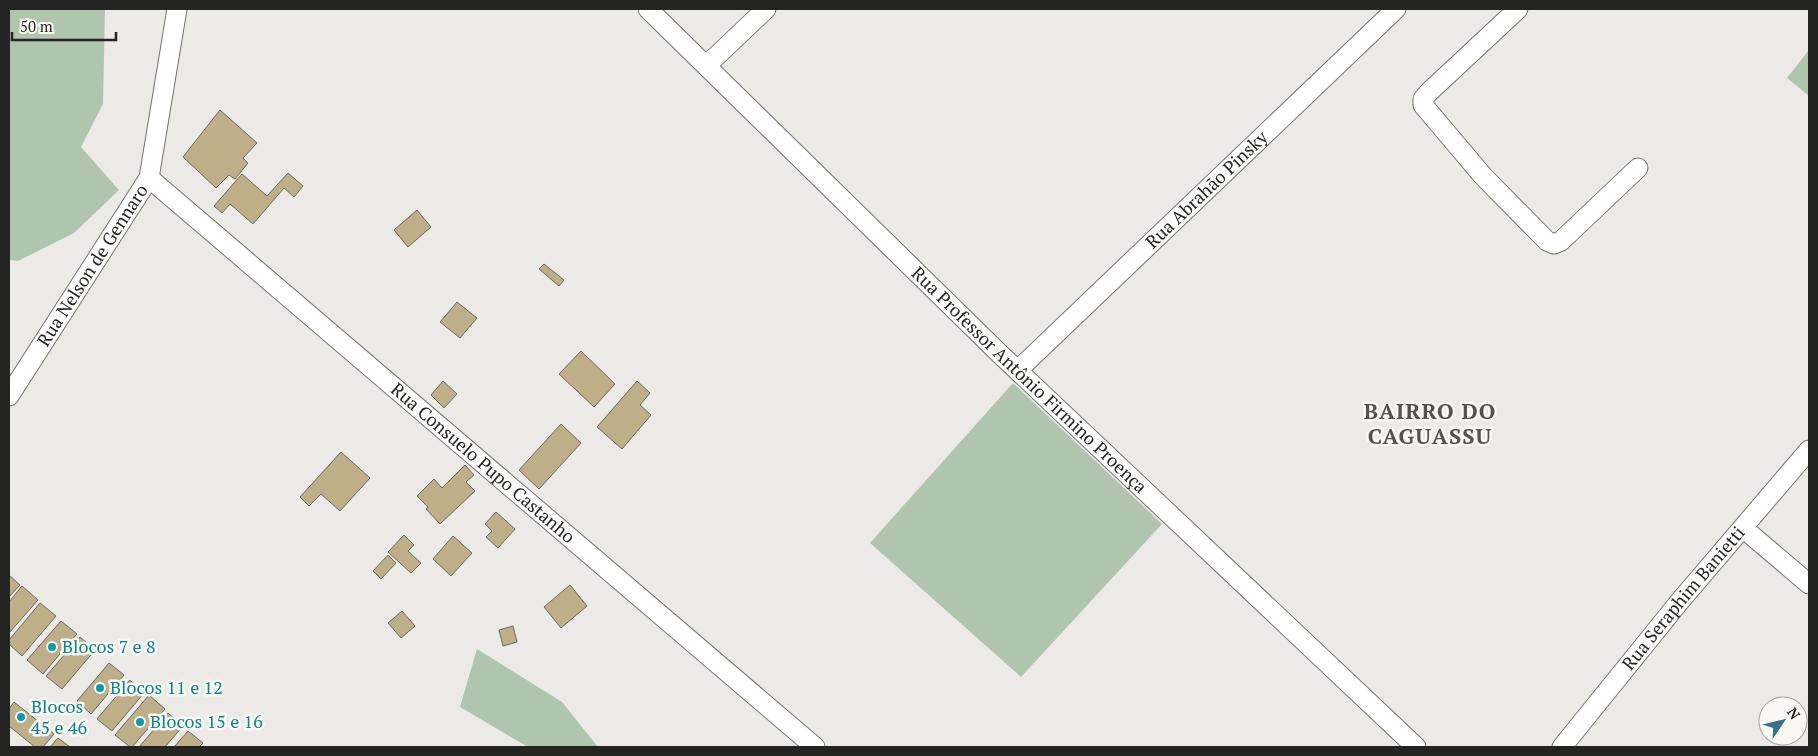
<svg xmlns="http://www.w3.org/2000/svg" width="1818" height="756" font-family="'PT Serif',serif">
<rect width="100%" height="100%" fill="#eceae6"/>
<path fill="#afc5ae" d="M9,9H105L103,104L81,147L119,190L74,233L18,261L9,260Z
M1809,50V96L1787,78Z
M1013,383L1162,524L1021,677L870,543Z
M477,649L562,702L598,747H528L460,707Z"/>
<path fill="#beaf88" stroke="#6a6864" d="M220,110L257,143L243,158L248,163L235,179L229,175L216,188L183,157Z
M288,173L303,186L294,197L284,188L253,224L230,204L222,213L214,206L242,174L267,196Z
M417,210L431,227L408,247L394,230Z
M544,264L564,280L559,286L539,269Z
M457,302L477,318L460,338L440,322Z
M581,351L615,384L594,407L559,374Z
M443,381L457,394L444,408L431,395Z
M637,381L650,393L640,405L651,415L622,449L597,427Z
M561,424L581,443L539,489L519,470Z
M341,452L370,478L340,511L321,494L309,506L300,497Z
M465,465L474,475L466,482L475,491L440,524L426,509L428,507L417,496L434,479L442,488Z
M496,512L515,529L498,548L486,537L492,531L485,524Z
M404,535L414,545L408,551L421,563L411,573L388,552Z
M453,536L472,553L451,576L433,559Z
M388,555L396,563L381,579L373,571Z
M9,575L20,585L9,597Z
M570,585L587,606L561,628L544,607Z
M22,586L38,600L9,633V602Z
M40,603L56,616L22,656L9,644V640Z
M402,611L415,626L401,638L388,623Z
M61,621L77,634L43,674L27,660Z
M513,626L517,642L503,646L499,630Z
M80,637L95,650L62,689L46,676Z
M109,663L124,675L91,714L77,701Z
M130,680L144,693L112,731L97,719Z
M149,695L165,709L132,747H130L115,735Z
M14,702L54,734L43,747H35L9,726V709Z
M168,713L183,726L165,747H139Z
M188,731L203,743L199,747H174Z
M58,738L70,747H50Z"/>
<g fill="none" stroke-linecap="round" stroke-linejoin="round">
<defs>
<g id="minor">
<path id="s1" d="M648,9L1001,355L1416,747"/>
<path d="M1518,9L1429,92L1423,99V105L1483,176L1547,241L1554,244L1561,241L1638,168"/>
<path d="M707,65L766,9"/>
<path id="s2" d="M149,178L815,747"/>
<path id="s3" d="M1018,370L1396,9"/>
<path id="s4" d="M9,396L149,178L177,9"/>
<path d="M1743,528L1809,584"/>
<path id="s5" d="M1562,747L1680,601L1809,450"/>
</g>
</defs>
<use href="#minor" stroke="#757370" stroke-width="21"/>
<use href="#minor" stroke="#fff" stroke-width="19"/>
</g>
<g fill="#0f9aa8" stroke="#f9f8f3" stroke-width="2">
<circle cx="52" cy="647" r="5"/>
<circle cx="100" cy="688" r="5"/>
<circle cx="21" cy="717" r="5"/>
<circle cx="140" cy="722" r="5"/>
</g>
<g text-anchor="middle" stroke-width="5" stroke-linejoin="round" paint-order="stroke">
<g font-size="18" fill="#242422" stroke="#f9f8f3">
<text dy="6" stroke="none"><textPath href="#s3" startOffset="261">Rua Abrahão Pinsky</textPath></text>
<text dy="6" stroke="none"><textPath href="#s4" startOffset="155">Rua Nelson de Gennaro</textPath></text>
<text dy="6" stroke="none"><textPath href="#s1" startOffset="532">Rua Professor Antônio Firmino Proença</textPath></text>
<text dy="6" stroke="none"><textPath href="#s2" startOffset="439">Rua Consuelo Pupo Castanho</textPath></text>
<text dy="6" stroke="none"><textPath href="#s5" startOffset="192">Rua Seraphim Banietti</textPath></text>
</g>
<g font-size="18" fill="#0d838f" stroke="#f9f8f3" text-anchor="start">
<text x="62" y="653">Blocos 7 e 8</text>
<text x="110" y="694">Blocos 11 e 12</text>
<text x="31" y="713">Blocos<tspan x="31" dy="21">45 e 46</tspan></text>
<text x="150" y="728">Blocos 15 e 16</text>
</g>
<g font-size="22" font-weight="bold" letter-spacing="1" fill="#54524f" stroke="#f9f8f3">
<text x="1430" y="419">BAIRRO DO<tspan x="1430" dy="25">CAGUASSU</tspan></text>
</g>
</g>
<rect width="1818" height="756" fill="none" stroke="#242422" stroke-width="20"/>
<g transform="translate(1783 721) rotate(55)"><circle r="24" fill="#f9f8f3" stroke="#a4a39f"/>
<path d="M0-4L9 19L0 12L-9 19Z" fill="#347388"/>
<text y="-8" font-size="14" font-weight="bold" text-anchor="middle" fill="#242422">N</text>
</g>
<path d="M12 32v8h104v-8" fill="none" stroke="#242422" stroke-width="2.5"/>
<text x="20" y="32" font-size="15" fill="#242422" stroke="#f9f8f3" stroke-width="4" paint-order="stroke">50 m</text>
</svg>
